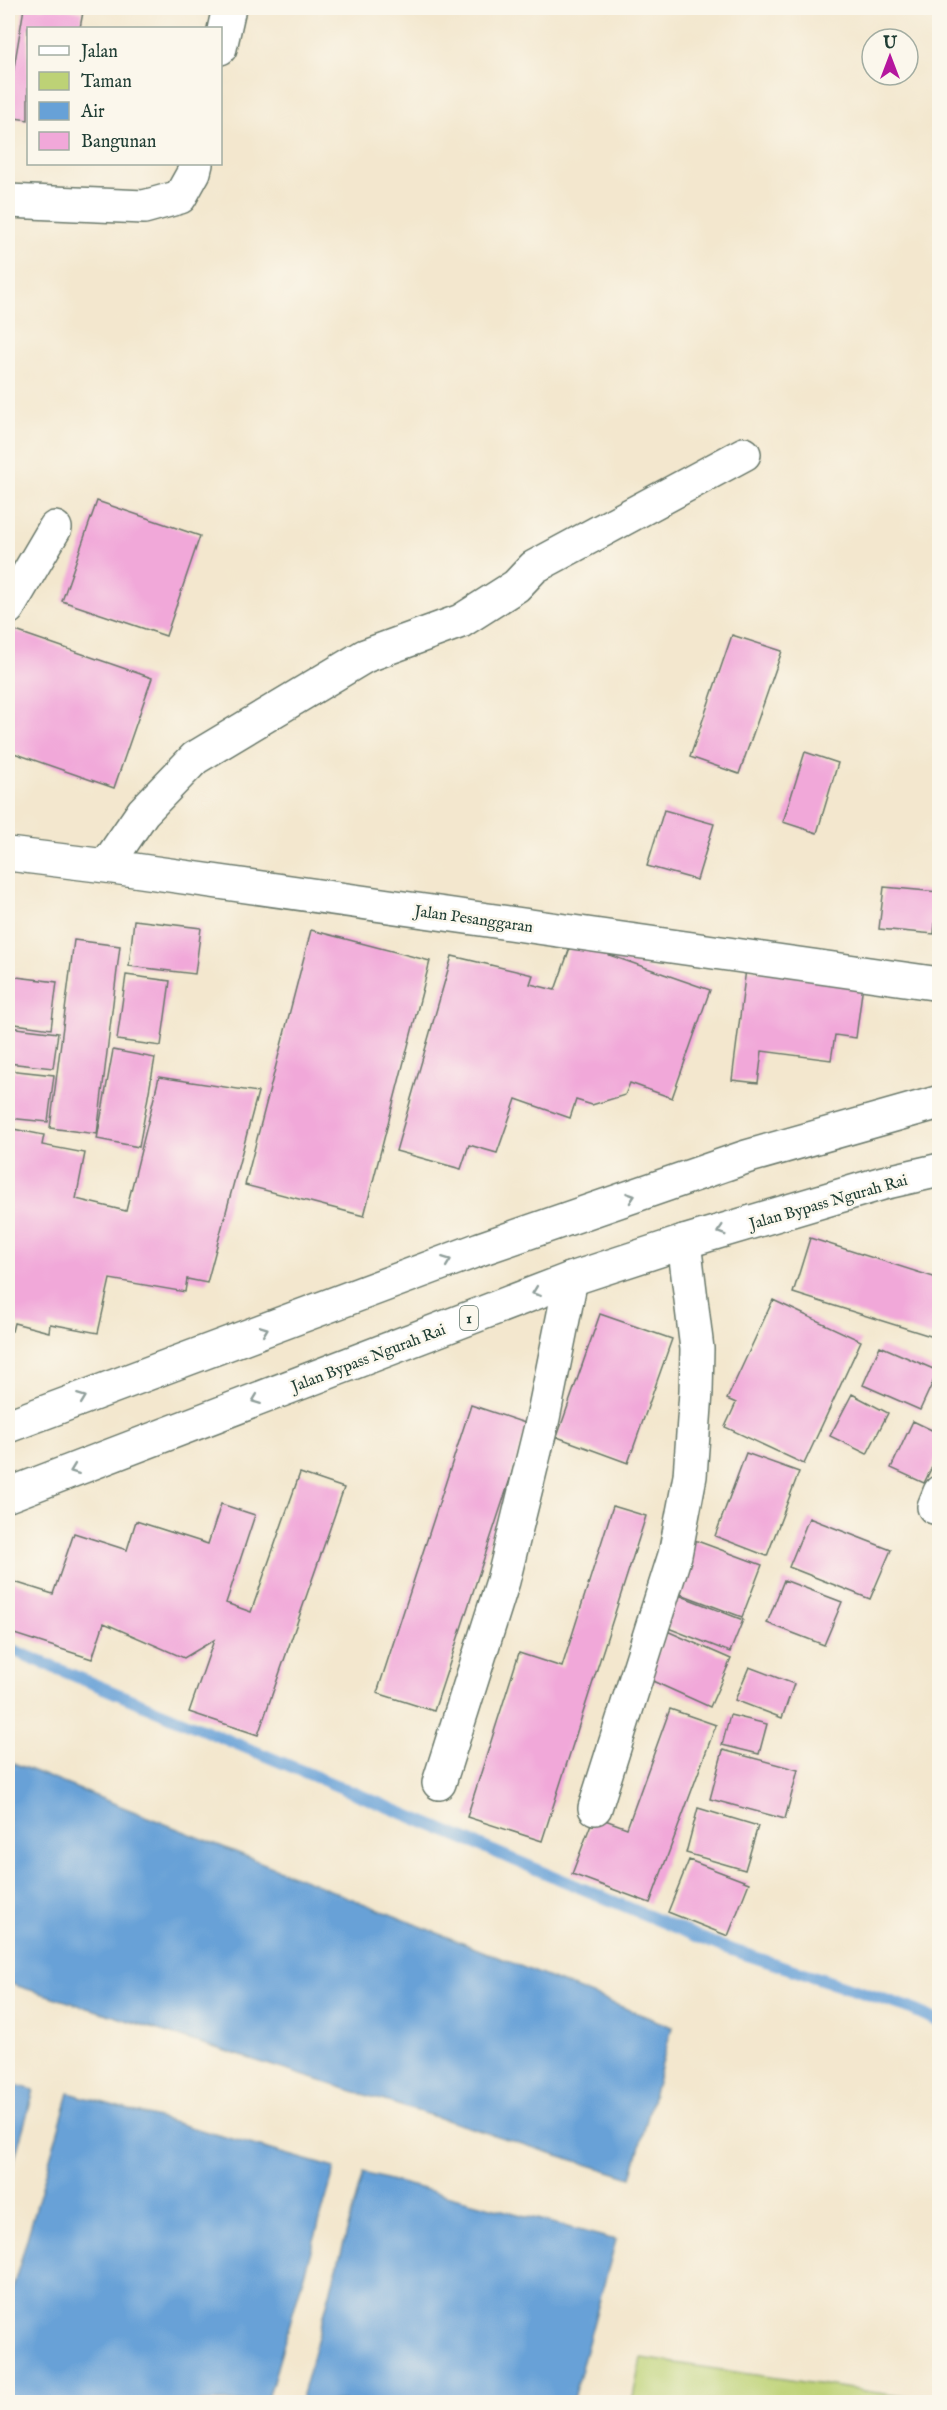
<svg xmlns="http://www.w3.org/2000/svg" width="947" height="2410" font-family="'IM FELL English',serif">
<rect width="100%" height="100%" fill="#fbf7ec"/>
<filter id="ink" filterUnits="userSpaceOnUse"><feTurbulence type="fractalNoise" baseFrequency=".0167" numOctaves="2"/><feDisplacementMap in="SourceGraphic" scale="12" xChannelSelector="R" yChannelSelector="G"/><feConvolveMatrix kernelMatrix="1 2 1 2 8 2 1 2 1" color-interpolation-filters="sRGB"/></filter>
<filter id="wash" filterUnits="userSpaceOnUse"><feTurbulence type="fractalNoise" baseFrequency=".008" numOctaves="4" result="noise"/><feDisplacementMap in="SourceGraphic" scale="24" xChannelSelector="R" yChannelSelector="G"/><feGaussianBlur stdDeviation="1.35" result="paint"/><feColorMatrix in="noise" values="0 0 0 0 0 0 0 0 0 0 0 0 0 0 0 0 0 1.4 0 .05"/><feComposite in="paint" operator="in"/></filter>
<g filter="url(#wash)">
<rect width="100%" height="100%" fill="#f3e7ce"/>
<path fill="#bdd276" stroke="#6e8855" stroke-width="1.5" d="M641,2358L939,2402H632Z"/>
<path fill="#67a1d7" stroke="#436f86" stroke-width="1.5" d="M8,1761L672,2027L631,2178L8,1983Z
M8,2083L34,2090L8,2182Z
M69,2093L335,2168L267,2402H8V2305Z
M363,2173L616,2240L572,2402H300Z"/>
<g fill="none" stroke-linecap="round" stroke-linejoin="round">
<path stroke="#67a1d7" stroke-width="12" d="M8,1648L720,1946L907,2007L940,2022"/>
</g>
<g id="blocks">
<path fill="#f1a8d9" d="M24,8H57L83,12L80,28H28V120L8,117V103Z
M97,501L200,536L166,636L62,601Z
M10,629L152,678L114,788L8,751V636Z
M732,635L782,651L739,774L690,757Z
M805,752L838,763L817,833L783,822Z
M664,810L714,824L697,880L647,866Z
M884,887L938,892L934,934L879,929Z
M134,920L201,928L195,974L129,966Z
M311,930L430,961L364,1216L245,1185Z
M74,940L120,946L97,1134L50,1128Z
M572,942L710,990L672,1098L630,1083L625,1095L592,1105L576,1100L570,1118L516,1099L497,1153L469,1145L461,1169L396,1151L452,956L533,975L530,984L555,990Z
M746,969L863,984L856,1038L835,1035L831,1060L762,1051L758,1083L732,1080Z
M126,975L170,981L161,1046L117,1040Z
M8,976L57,982L51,1029L8,1023Z
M8,1027L58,1033L53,1068L8,1063Z
M113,1050L155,1058L139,1147L97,1139Z
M8,1070L54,1075L48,1122L8,1118Z
M159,1077L258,1092L207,1283L187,1279L185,1292L110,1279L98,1333L50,1324L49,1332L14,1323L12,1331L8,1330V1128L44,1135L42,1145L85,1153L76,1199L126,1211Z
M810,1238L940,1279V1339L793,1293Z
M773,1300L861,1341L804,1464L725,1427L736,1403L727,1399Z
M600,1314L672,1339L628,1463L557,1437Z
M880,1346L938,1371L920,1410L863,1385Z
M852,1394L888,1413L867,1454L830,1436Z
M471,1405L528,1424L434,1711L377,1693Z
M913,1421L940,1434V1451L924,1483L891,1468Z
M746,1453L799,1472L767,1556L715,1536Z
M300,1473L344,1488L258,1735L189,1712L214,1640L184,1658L104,1623L92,1659L8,1632V1580L53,1594L74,1533L127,1550L136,1521L208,1544L221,1504L255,1515L226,1603L251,1612Z
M613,1506L646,1516L542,1841L467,1817L519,1653L562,1667Z
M809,1518L891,1550L870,1599L789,1567Z
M689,1538L762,1565L742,1617L670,1590Z
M784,1580L842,1602L824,1645L767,1623Z
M676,1594L743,1620L730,1652L663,1626Z
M667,1631L731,1659L710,1707L646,1678Z
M749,1667L794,1684L782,1718L735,1700Z
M670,1709L716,1725L650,1903L572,1874L594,1816L627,1828Z
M730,1715L767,1724L759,1754L722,1745Z
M723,1750L798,1770L785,1819L710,1799Z
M698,1808L758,1826L745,1870L686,1853Z
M689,1860L749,1883L728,1936L668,1912Z"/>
</g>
</g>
<g filter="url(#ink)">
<use href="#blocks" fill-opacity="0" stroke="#69786a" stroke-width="1.5"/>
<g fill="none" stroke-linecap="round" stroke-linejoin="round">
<defs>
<path id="minor" d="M220,48L229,8
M8,201L144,207L180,197L194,172L196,164
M8,608L55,528
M8,854L106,866L940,984
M106,866L143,812L195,758L365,656L461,621L516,586L534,567L744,454
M934,1507L940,1492
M439,1783L503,1581L543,1418L571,1279
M595,1808L675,1555L690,1476L696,1392L697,1349L684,1242"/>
<path id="highway" d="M8,1426L480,1249L746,1157L940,1102
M8,1495L571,1279L684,1242L883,1183L940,1170"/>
</defs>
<use href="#minor" stroke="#69786a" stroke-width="36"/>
<use href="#highway" stroke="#69786a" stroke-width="36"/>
<use href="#minor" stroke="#fff" stroke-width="33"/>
<use href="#highway" stroke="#fff" stroke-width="33"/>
</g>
<defs><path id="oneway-chevron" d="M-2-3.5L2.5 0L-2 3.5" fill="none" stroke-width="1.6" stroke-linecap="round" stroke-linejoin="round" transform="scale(1.5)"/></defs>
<g stroke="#8f9e9a">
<use href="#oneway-chevron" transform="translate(631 1197) rotate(-19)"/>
<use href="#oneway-chevron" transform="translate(721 1231) rotate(163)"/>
<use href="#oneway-chevron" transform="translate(447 1261) rotate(-21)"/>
<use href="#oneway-chevron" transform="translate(536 1292) rotate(159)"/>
<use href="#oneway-chevron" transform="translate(264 1330) rotate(-21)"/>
<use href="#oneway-chevron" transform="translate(82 1398) rotate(-21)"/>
<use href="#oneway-chevron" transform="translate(256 1400) rotate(159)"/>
<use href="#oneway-chevron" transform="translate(74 1470) rotate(159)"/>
</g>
</g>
<g text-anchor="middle" stroke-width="5" stroke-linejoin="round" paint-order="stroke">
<rect fill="#fbf7ec" stroke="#61756b" stroke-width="1.5" x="460" y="1306" width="18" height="24" rx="4.5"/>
<g font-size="15" font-weight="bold" fill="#1f3d34">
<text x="469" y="1323">1</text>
</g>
<g font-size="16" fill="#1f3d34" stroke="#fbf7ec">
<text transform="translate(474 918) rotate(8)" y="6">Jalan Pesanggaran</text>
<text transform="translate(828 1201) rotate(-16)" y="6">Jalan Bypass Ngurah Rai</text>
<text transform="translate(368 1357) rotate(-21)" y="6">Jalan Bypass Ngurah Rai</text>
</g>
</g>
<rect width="947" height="2410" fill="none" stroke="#fbf7ec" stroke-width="30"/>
<rect x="27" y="27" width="195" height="138" fill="#fbf7ec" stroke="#a3ada2" stroke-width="1.5"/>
<rect x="39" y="46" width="30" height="9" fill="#ffffff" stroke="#a3ada2" stroke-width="1.5"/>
<text x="81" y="57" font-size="18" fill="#1f3d34">Jalan</text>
<rect x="39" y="72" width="30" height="18" fill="#bdd276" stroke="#a3ada2" stroke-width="1.5"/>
<text x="81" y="87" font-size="18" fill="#1f3d34">Taman</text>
<rect x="39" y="102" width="30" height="18" fill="#67a1d7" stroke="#a3ada2" stroke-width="1.5"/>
<text x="81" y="117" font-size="18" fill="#1f3d34">Air</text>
<rect x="39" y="132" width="30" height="18" fill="#f1a8d9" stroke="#a3ada2" stroke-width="1.5"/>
<text x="81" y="147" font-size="18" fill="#1f3d34">Bangunan</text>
<g transform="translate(890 57)"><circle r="28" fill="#fbf7ec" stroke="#a3ada2" stroke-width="1.5"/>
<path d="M0-4.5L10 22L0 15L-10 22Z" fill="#b5179e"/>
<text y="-9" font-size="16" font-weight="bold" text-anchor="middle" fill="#1f3d34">U</text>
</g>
</svg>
